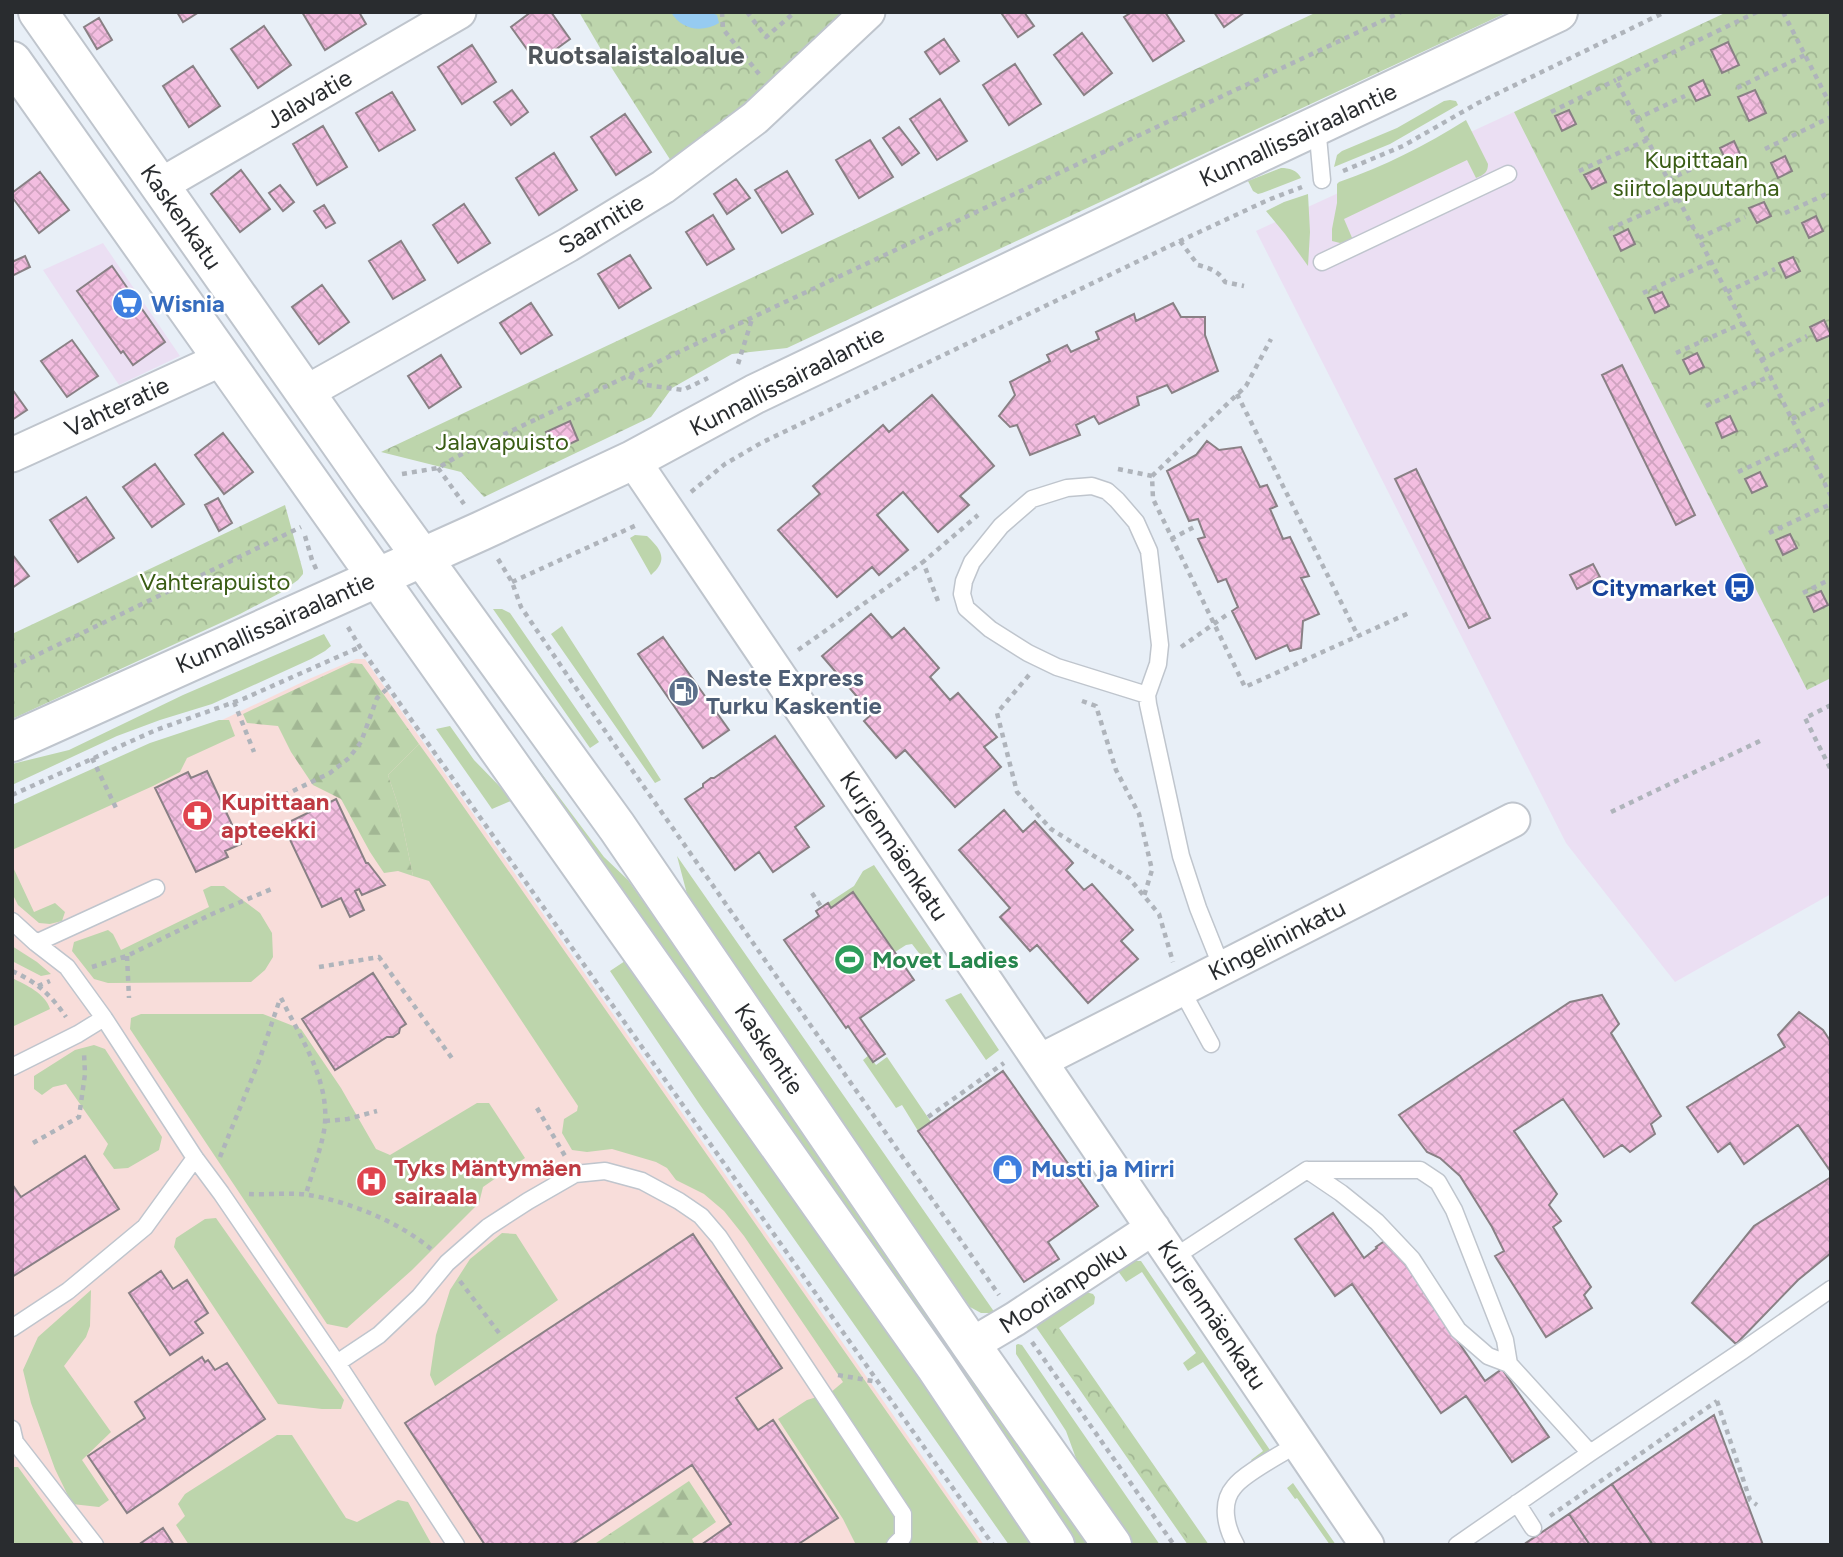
<svg xmlns="http://www.w3.org/2000/svg" width="1843" height="1557" font-family="Figtree,sans-serif">
<defs>
<pattern id="forest-firs" width="22" height="20" patternUnits="userSpaceOnUse" patternTransform="scale(1.75)"><rect width="22" height="20" fill="#bdd5ac"/><path d="M5 1l3.5 6h-7zM16 11l3.5 6h-7z" fill="#a2b794"/></pattern>
<pattern id="park-crowns" width="20" height="18" patternUnits="userSpaceOnUse" patternTransform="scale(1.75)"><rect width="20" height="18" fill="#bdd5ac"/><path d="M2 6a3 3 0 1 1 6 0M12 15a3 3 0 1 1 6 0" fill="none" stroke="#a2b794"/></pattern>
<pattern id="building-cross-hatch" width="8" height="8" patternUnits="userSpaceOnUse" patternTransform="scale(1.75)"><rect width="8" height="8" fill="#f3bde0"/><path d="M0 0l8 8M0 8l8-8" fill="none" stroke="#d0a3c0"/></pattern>
</defs>
<rect width="100%" height="100%" fill="#e8eff7"/>
<path fill="#ebdff3" d="M1514,112L1807,690L1831,678V894L1675,982L1566,843L1256,231Z
M103,243L180,356L119,385L43,270Z"/>
<path fill="#f8ddda" d="M356,659H365L984,1545H12V819L309,679Z"/>
<path fill="#bdd5ac" d="M1450,100L1456,101L1458,105L1390,144L1334,167L1337,155L1342,151L1397,128L1444,101Z
M1466,120L1488,164C1488,172 1484,175 1476,178L1467,160L1344,219L1353,240L1340,243L1332,241V229L1337,203V184L1339,182C1383,167 1426,145 1466,120Z
M1281,168C1289,168 1297,170 1301,178L1262,193L1258,194L1253,191L1248,181Z
M1308,194L1310,232L1308,266L1285,234L1266,211L1284,202Z
M635,535L647,536C661,549 669,560 651,575L630,538Z
M493,609H502L510,613L599,742L590,748Z
M562,626L661,780L655,783L551,634Z
M324,634L331,646L325,651L311,659L212,704L160,720L117,736L12,785V764L69,750L183,695Z
M219,720H229L235,736L187,758L180,772L153,786L12,850V805L150,743Z
M450,726L474,760L513,800L492,809L436,729Z
M512,734L604,857L628,880L737,1034L1094,1545H1075L509,736Z
M419,744L442,776L980,1545H856L843,1519L778,1419L807,1400L830,1393L843,1382L744,1236L724,1211L704,1194L676,1180L667,1168L656,1162L612,1149L587,1152L572,1150L562,1133L564,1119L577,1111L578,1106L429,881L413,876L399,808L388,775Z
M677,856L995,1313H981L970,1307L747,993L708,934L687,894Z
M12,865L34,912L55,903L65,912L62,921L50,924L39,923L18,905L12,893Z
M874,865L941,964L932,970L912,944L906,945L895,952L853,892L831,908L828,903L854,886L863,871Z
M211,886H224L260,913L272,933L273,957L265,970L251,982L108,983L94,979L72,951L74,942L108,930L113,934L121,950L209,907L203,890Z
M12,946L37,962L51,974L41,976L12,961Z
M625,961L718,1089L1038,1545H1009L700,1105L610,971Z
M12,978C26,985 45,993 50,1009L12,1027Z
M961,993L999,1050L986,1060L945,1000Z
M141,1014H263L301,1029L341,1088L376,1149L390,1155L477,1103H489L525,1158L483,1187L479,1203L412,1270L347,1328L327,1324L130,1029L131,1018Z
M94,1045L105,1049L162,1137L159,1150L128,1168L114,1169L103,1154L108,1144L66,1084L53,1087L42,1095L34,1089V1076L75,1050Z
M869,1055L876,1065L887,1057L931,1122L918,1131L902,1105L896,1108L863,1060Z
M216,1218L344,1400L341,1409H322L278,1404L174,1247L176,1238L205,1219Z
M502,1233L516,1234L558,1300L435,1386L430,1375L436,1335L450,1290L470,1259Z
M1131,1261H1141L1272,1453L1255,1464L1251,1460L1263,1451L1203,1362L1188,1371L1183,1363L1196,1353L1142,1272L1126,1282L1118,1271Z
M91,1290L90,1326L86,1337L64,1366L111,1432L82,1460L109,1500L99,1507L72,1504L55,1469L31,1403L23,1370L38,1337Z
M1086,1292L1093,1294L1095,1297L1094,1304L1059,1328L1209,1545H1188L1036,1327Z
M1018,1344L1022,1345L1160,1545H1132L1081,1472L1066,1431L1016,1354V1345Z
M277,1435H292L346,1518L357,1522L398,1500L408,1502L432,1545H189L176,1525L185,1516L178,1504L185,1494Z
M12,1467H18L75,1545H12Z
M1293,1483L1336,1545H1330L1297,1498L1295,1499L1287,1488Z"/>
<path fill="url(#forest-firs)" d="M351,663L362,664L419,744L388,775L399,808L413,876L398,871L384,873L370,852L341,799L313,785L291,752L278,726L247,723L243,714Z
M689,1481L716,1522L692,1539L695,1545H593Z"/>
<path fill="url(#park-crowns)" d="M579,12H847L750,102L671,161L613,70Z
M1317,12H1508L787,348L732,354L672,388L651,417L484,497L461,472L381,452Z
M1727,12H1831V678L1807,690L1514,112Z
M285,505L303,571V574L298,580L280,593L240,614L12,719V634Z
M1054,1326L1208,1545H1192L1188,1540L1044,1333Z"/>
<path fill="#96cbf1" d="M671,12H709L717,15L719,23C702,33 681,30 671,12Z"/>
<path fill="url(#building-cross-hatch)" stroke="#898085" stroke-width="2" d="M177,12H199L183,22Z
M302,12H359L366,24L325,50Z
M531,12H551L570,39L537,63L511,27Z
M1005,12H1024L1034,26L1018,37L1002,14Z
M1132,12H1165L1184,41L1153,61L1124,17Z
M1214,12H1245L1224,27Z
M99,18L112,40L97,49L84,27Z
M264,26L291,65L258,88L231,49Z
M1082,33L1112,73L1084,95L1054,55Z
M944,39L959,61L940,74L925,52Z
M1728,42L1739,65L1722,73L1711,50Z
M472,45L496,82L462,104L438,67Z
M1015,64L1041,104L1009,125L983,85Z
M193,66L220,106L189,127L163,86Z
M1703,80L1710,95L1696,101L1689,87Z
M512,90L528,112L511,125L494,102Z
M1755,90L1766,113L1749,121L1738,97Z
M392,92L415,130L379,151L356,113Z
M940,99L967,141L937,160L910,119Z
M1569,110L1576,124L1562,131L1555,116Z
M625,114L651,152L616,175L591,137Z
M323,126L347,167L317,185L293,144Z
M899,127L919,153L902,165L883,138Z
M870,140L893,177L859,198L836,160Z
M1734,141L1741,156L1727,163L1720,148Z
M554,153L577,190L539,215L516,178Z
M1785,156L1792,171L1778,178L1771,163Z
M1599,168L1606,182L1592,189L1584,175Z
M241,170L270,209L240,232L211,194Z
M787,171L813,214L782,233L755,190Z
M40,172L69,210L39,233L12,197V193Z
M736,179L750,198L727,214L714,194Z
M280,185L294,202L283,211L269,193Z
M1764,202L1771,216L1757,223L1749,208Z
M464,204L490,243L458,263L433,225Z
M324,205L335,223L326,228L314,211Z
M713,215L734,249L707,265L686,232Z
M1816,216L1823,231L1809,238L1802,223Z
M1628,229L1635,244L1621,251L1614,236Z
M401,241L425,280L393,299L369,261Z
M630,255L651,288L619,308L598,274Z
M25,256L30,267L12,276V262Z
M1793,257L1800,271L1786,278L1779,263Z
M112,266L165,342L133,365L123,351L121,353L77,291Z
M322,285L349,322L319,344L292,307Z
M1662,292L1669,306L1655,313L1648,298Z
M531,303L552,335L521,354L500,323Z
M1173,303L1181,317H1205V335L1218,371L1172,393L1167,385L1137,397L1139,405L1099,424L1094,416L1076,425L1080,435L1030,455L1017,425L1010,427L999,416L1015,395L1010,382L1050,361L1047,355L1067,345L1071,352L1099,339L1096,332L1134,314L1136,321Z
M1824,320L1831,335L1817,341L1810,327Z
M72,340L98,376L67,397L41,361Z
M1697,353L1704,367L1690,374L1683,360Z
M441,355L461,387L429,408L408,376Z
M1622,365L1695,515L1676,525L1602,375Z
M12,389L27,410L12,420Z
M932,395L994,466L960,496L969,505L938,532L903,492L877,515L908,550L879,575L872,567L837,597L778,530L820,494L813,486L883,425L889,432Z
M1730,416L1737,431L1722,438L1716,423Z
M570,421L578,440L555,451L546,432Z
M223,433L253,472L224,494L195,455Z
M1207,441L1219,450L1241,447L1260,487L1267,485L1277,506L1270,509L1283,539L1290,537L1309,576L1301,578L1319,614L1303,621L1301,648L1290,651L1287,645L1256,659L1232,611L1238,607L1226,579L1218,582L1198,539L1205,537L1198,519L1189,521L1167,471L1196,455Z
M155,464L184,504L152,527L123,487Z
M1416,469L1490,618L1469,628L1395,479Z
M1760,472L1767,486L1752,493L1745,479Z
M86,497L114,538L78,562L50,520Z
M218,498L232,523L219,531L205,505Z
M1790,534L1797,548L1783,555L1776,540Z
M12,554L29,576L12,588Z
M1593,564L1600,577L1577,589L1570,575Z
M1821,591L1828,605L1814,612L1807,597Z
M871,614L892,638L904,628L939,668L930,677L950,700L958,693L997,737L984,747L1001,767L955,807L905,750L896,758L864,721L872,714L822,656Z
M663,637L729,730L703,748L638,654Z
M775,736L824,806L795,827L809,847L773,872L759,852L735,870L685,799L703,787V784L711,778H714Z
M207,771L241,844L225,851L228,857L196,872L155,788L188,772L191,778Z
M336,799L366,863H368L385,885L362,895L359,889L355,891L364,910L350,917L341,898L322,907L283,825Z
M1004,810L1023,832L1035,821L1073,863L1066,870L1084,890L1092,884L1133,930L1121,941L1138,959L1088,1003L1037,945L1030,951L1000,917L1010,908L959,850Z
M853,892L914,980L860,1018L885,1054L873,1062L848,1026L846,1028L784,940L819,916L816,911L828,903L831,908Z
M373,973L406,1024L400,1028L399,1033L393,1037H387L335,1070L302,1019Z
M1602,995L1619,1024L1611,1033L1661,1116L1651,1124L1655,1134L1630,1152L1622,1145L1604,1157L1563,1099L1514,1131L1557,1194L1549,1205L1561,1221L1553,1227L1591,1287L1584,1295L1592,1308L1546,1337L1495,1256L1504,1251L1492,1227L1460,1176L1440,1158L1427,1152L1399,1115L1570,1002Z
M1799,1012L1823,1030L1831,1042V1172L1798,1125L1744,1164L1730,1143L1718,1152L1687,1107L1785,1047L1778,1035Z
M1003,1071L1098,1206L1048,1242L1059,1259L1024,1282L918,1131Z
M85,1156L119,1209L12,1277V1184L21,1197Z
M1831,1177V1253L1798,1280L1736,1344L1692,1303L1754,1226Z
M1333,1213L1364,1258L1377,1248L1376,1247L1386,1240H1389L1485,1381L1502,1369L1549,1437L1512,1462L1466,1396L1441,1413L1352,1284L1335,1296L1295,1239Z
M693,1234L782,1368L736,1398L758,1430L773,1420L838,1518L797,1545H701L731,1524L692,1465L571,1545H485L405,1423Z
M161,1271L173,1289L187,1280L208,1313L195,1322L203,1333L170,1355L129,1293Z
M202,1357L205,1362L208,1360L215,1370L227,1363L265,1419L127,1513L88,1456L145,1418L135,1402Z
M1714,1415L1763,1545H1653L1612,1484Z
M1612,1484L1653,1545H1590L1569,1514Z
M1569,1514L1590,1545H1523Z
M163,1528L174,1545H138Z"/>
<g fill="none" stroke-linecap="round" stroke-linejoin="round">
<defs>
<path id="lane" d="M1317,126L1322,180
M1322,262L1508,174
M1147,695L1057,667L1028,653L990,629L966,608L962,594L964,581L972,562L1001,526L1032,499L1067,488L1092,486L1107,491L1117,500L1136,522L1149,551L1160,645L1158,664L1147,695L1148,704L1181,856L1198,908L1222,968
M12,921L36,943L67,967L104,1018L195,1158L221,1193L337,1363L456,1545
M36,943L156,888
M1181,989L1211,1044
M12,1067L78,1034L104,1018
M1307,1170H1420L1438,1182L1454,1210L1505,1340L1509,1364L1590,1453
M1173,1258L1307,1170L1341,1193L1377,1222L1412,1259L1458,1330L1488,1356L1509,1364
M12,1328L68,1291L145,1227L195,1158
M337,1363L379,1335L419,1297L447,1263L488,1227L528,1201L575,1174L605,1171L642,1181L679,1201L701,1216L719,1237L903,1514V1537L895,1545
M12,1429L15,1442L95,1545
M1517,1503L1533,1528
M1236,1545C1226,1528 1220,1503 1234,1487C1244,1473 1282,1454 1299,1443
M1457,1545L1590,1453L1742,1351L1831,1289"/>
<path id="street" d="M159,186L459,12
M305,393L568,245L663,187L755,118L868,12
M12,455L222,359
M633,460L1367,1545
M1040,1061L1513,820
M971,1345L1015,1319L1153,1228"/>
<path id="secondary" d="M38,12L374,491L617,827L971,1345L1112,1545
M12,61L935,1366L1055,1545
M12,742L481,531L633,460L755,394L1227,168L1558,12"/>
</defs>
<use href="#lane" stroke="#bfc5cd" stroke-width="19"/>
<use href="#street" stroke="#bfc5cd" stroke-width="37"/>
<use href="#secondary" stroke="#bfc5cd" stroke-width="42"/>
<path stroke="#afb4bb" stroke-width="4.5" stroke-dasharray="5 5" stroke-linecap="butt" d="M722,12L723,29L759,74
M747,12L766,37L795,12
M1757,12L1616,80L1743,323L1831,496
M1783,12L1831,106
M1737,88L1805,55
M1551,112L1616,80
M1636,119L1685,96
M1765,149L1831,117
M1343,171L1403,146L1478,103L1665,12
M1579,171L1647,140
M1668,180L1713,159
M1785,213L1831,192
M1609,229L1678,199
M1699,238L1745,217
M1180,241L1198,265C1209,268 1219,271 1225,282L1244,286
M1727,292L1775,269
M1643,293L1711,262
M1676,353L1743,323
M1761,360L1807,336
M738,364L752,319
M629,376L646,385L683,390L708,378
M1237,394L1358,636
M1706,406L1770,376
M1792,419L1831,400
M438,468L464,504
M1118,469L1152,476L1153,499L1245,687L1409,613
M1738,472L1803,442
M402,474L438,468L458,456L1401,12
M1152,476L1246,386L1271,339
M691,492L725,464L761,443L1180,241L1268,200L1302,187
M1769,533L1831,504
M305,536L312,560L317,571
M1171,539L1196,526
M498,559L512,582L521,607L614,744L999,1295
M512,582L639,524
M1803,593L1831,579
M938,601L923,562L978,515
M348,627L360,647L993,1545
M1181,647L1228,614
M798,650L923,562
M12,667L301,527
M1029,675L997,713L1017,792L1051,829L1129,878L1159,914L1173,962
M1082,701L1096,706L1116,770L1139,814L1152,870L1144,896
M234,702L254,752
M1831,705L1805,718L1831,770
M92,758L116,808
M12,795L156,730L243,699L360,647
M266,804L330,773L349,758L361,742L377,698L389,687
M1611,812L1764,739
M812,893L822,908
M127,956L129,998
M92,967L127,956L212,914L274,888
M319,967L379,957L454,1061
M12,971C37,982 51,995 66,1017
M38,986L50,981
M281,998C301,1039 332,1083 324,1131C320,1152 312,1173 306,1194
M537,1108L565,1156
M928,1117L1004,1063
M325,1121L348,1119L377,1111
M33,1143L79,1117L85,1074L84,1053
M220,1157L259,1061L280,999
M249,1194C268,1195 290,1192 309,1195C350,1202 399,1222 431,1249
M460,1281L499,1333
M1032,1342L1174,1545
M838,1375L878,1382
M1717,1401L1750,1500L1757,1505
M1550,1516L1717,1401"/>
<use href="#lane" stroke="#fff" stroke-width="16"/>
<use href="#street" stroke="#fff" stroke-width="33"/>
<use href="#secondary" stroke="#fff" stroke-width="38"/>
</g>
<defs>
<symbol id="supermarket-disc" viewBox="-11 -11 22 22"><circle r="9.5" fill="#3f7fe0" stroke="#fff"/><path d="M-6-5.5h2.5l.6 2H6L4.5 2H-2.5L-4.4-4H-6ZM-1.5 3.2a1.3 1.3 0 1 0 .1 0ZM3 3.2a1.3 1.3 0 1 0 .1 0Z" fill="#fff"/></symbol>
<symbol id="bus-disc" viewBox="-11 -11 22 22"><circle r="9.5" fill="#1a4fb4" stroke="#fff"/><path d="M-5-6H5V4H4V6H2V4H-2V6H-4V4H-5ZM-3.5-4V0h7V-4ZM-3.5 1.2v1.5H-2V1.2ZM2 1.2v1.5H3.5V1.2Z" fill="#fff"/></symbol>
<symbol id="fuel-disc" viewBox="-11 -11 22 22"><circle r="9.5" fill="#5c6f8a" stroke="#fff"/><path d="M-5.5-6h7V0h2V4h1.3V-2.5L3-4.5l.8-.8L6-3V5H2.5V1h-1V6h-7ZM-4.2-4.7v3.2H.2V-4.7Z" fill="#fff"/></symbol>
<symbol id="pharmacy-disc" viewBox="-11 -11 22 22"><circle r="9.5" fill="#e0444e" stroke="#fff"/><path d="M-2-6h4v4h4v4h-4v4h-4v-4h-4v-4h4Z" fill="#fff"/></symbol>
<symbol id="stadium-disc" viewBox="-11 -11 22 22"><circle r="9.5" fill="#2e9e5b" stroke="#fff"/><path d="M0-5a6.5 5 0 1 0 0 10a6.5 5 0 1 0 0-10ZM-3.5-1.8h7v3.6h-7Z" fill="#fff"/></symbol>
<symbol id="shop-disc" viewBox="-11 -11 22 22"><circle r="9.5" fill="#3f7fe0" stroke="#fff"/><path d="M-5-2.5h2.3a2.7 3.5 0 0 1 5.4 0H5L5.5 6h-11ZM-1.5-2.5h3a1.5 2.3 0 0 0-3 0Z" fill="#fff"/></symbol>
<symbol id="hospital-disc" viewBox="-11 -11 22 22"><circle r="9.5" fill="#e0444e" stroke="#fff"/><path d="M-5-5h3v3.5h4V-5h3V5h-3V1.5h-4V5h-3Z" fill="#fff"/></symbol>
</defs>
<g fill-rule="evenodd">
<use href="#supermarket-disc" x="110" y="286" width="35" height="35"/>
<use href="#bus-disc" x="1722" y="570" width="35" height="35"/>
<use href="#fuel-disc" x="666" y="674" width="35" height="35"/>
<use href="#pharmacy-disc" x="180" y="798" width="35" height="35"/>
<use href="#stadium-disc" x="832" y="942" width="35" height="35"/>
<use href="#shop-disc" x="990" y="1152" width="35" height="35"/>
<use href="#hospital-disc" x="354" y="1164" width="35" height="35"/>
</g>
<g text-anchor="middle" stroke-width="5" stroke-linejoin="round" paint-order="stroke">
<g font-size="24" fill="#292c2f" stroke="#fff">
<text transform="translate(309 99) rotate(-30)" y="8">Jalavatie</text>
<text transform="translate(1298 135) rotate(-25)" y="8">Kunnallissairaalantie</text>
<text transform="translate(181 217) rotate(55)" y="8">Kaskenkatu</text>
<text transform="translate(601 224) rotate(-31)" y="8">Saarnitie</text>
<text transform="translate(787 381) rotate(-27)" y="8">Kunnallissairaalantie</text>
<text transform="translate(117 407) rotate(-25)" y="8">Vahteratie</text>
<text transform="translate(275 623) rotate(-24)" y="8">Kunnallissairaalantie</text>
<text transform="translate(894 846) rotate(56)" y="8">Kurjenmäenkatu</text>
<text transform="translate(1277 940) rotate(-27)" y="8">Kingelininkatu</text>
<text transform="translate(769 1049) rotate(56)" y="8">Kaskentie</text>
<text transform="translate(1063 1288) rotate(-33)" y="8">Moorianpolku</text>
<text transform="translate(1212 1315) rotate(56)" y="8">Kurjenmäenkatu</text>
</g>
<g font-size="24" fill="#395c14" stroke="#fff">
<text x="1696" y="168">Kupittaan<tspan x="1696" dy="28">siirtolapuutarha</tspan></text>
<text x="502" y="450">Jalavapuisto</text>
<text x="215" y="590">Vahterapuisto</text>
</g>
<g font-size="24" font-weight="bold" fill="#366cbe" stroke="#fff" text-anchor="start">
<text x="151" y="312">Wisnia</text>
<text x="1031" y="1177">Musti ja Mirri</text>
</g>
<g font-size="24" font-weight="bold" fill="#164399" stroke="#fff" text-anchor="end">
<text x="1717" y="596">Citymarket</text>
</g>
<g font-size="24" font-weight="bold" fill="#4e5e75" stroke="#fff" text-anchor="start">
<text x="706" y="686">Neste Express<tspan x="706" dy="28">Turku Kaskentie</tspan></text>
</g>
<g font-size="24" font-weight="bold" fill="#be3a42" stroke="#fff" text-anchor="start">
<text x="221" y="810">Kupittaan<tspan x="221" dy="28">apteekki</tspan></text>
<text x="394" y="1176">Tyks Mäntymäen<tspan x="394" dy="28">sairaala</tspan></text>
</g>
<g font-size="24" font-weight="bold" fill="#27864d" stroke="#fff" text-anchor="start">
<text x="872" y="968">Movet Ladies</text>
</g>
<g font-size="26" font-weight="bold" fill="#50565c" stroke="#fff">
<text x="636" y="64">Ruotsalaistaloalue</text>
</g>
</g>
<rect width="1843" height="1557" fill="none" stroke="#292c2f" stroke-width="28"/>
</svg>
